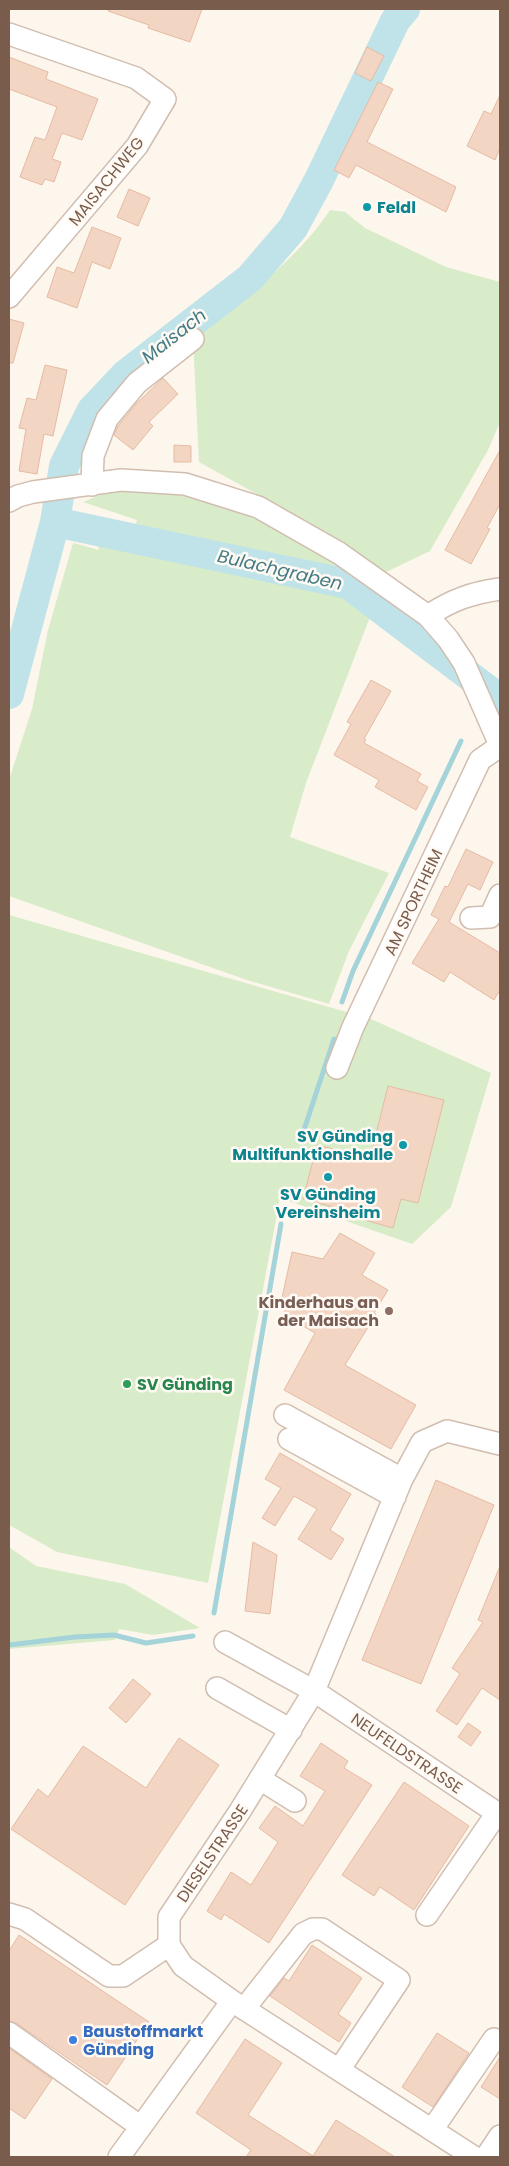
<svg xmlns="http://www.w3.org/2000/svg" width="509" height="2166" font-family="Poppins,sans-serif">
<rect width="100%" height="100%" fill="#fdf6ec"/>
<path fill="#d8ecc9" d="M330,210L345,212L365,228L446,267L500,282V422L488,450L430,551L384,573L321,530L199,462L193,339C240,302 298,259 330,210Z
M112,490C136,492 161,491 185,496C256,510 320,553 380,591L306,783L290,837L389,873L349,951L329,1004L247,980L9,896V780L32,709L48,630L73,543L99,550L96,537L134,529L137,520L83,502Z
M9,915L371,1019L491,1073L451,1207L412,1244L280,1198L208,1583L57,1552L9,1525Z
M9,1547L36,1566L125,1584L200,1628L153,1635L119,1629L115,1640L9,1649Z"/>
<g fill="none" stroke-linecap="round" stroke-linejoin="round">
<path stroke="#a5d3da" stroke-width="5" d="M342,1002L353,971L461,741
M301,1139L334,1039
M214,1613L281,1224
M9,1645L75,1637L114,1635L146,1643L193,1636"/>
<path stroke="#bfe3e8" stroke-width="30" d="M55,522L348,584L500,699
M9,694L55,522L64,466L92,410L126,374L250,278L293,228L319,180L395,21L405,9"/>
</g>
<path fill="#f3d5c3" stroke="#e6bba3" d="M108,9H202L190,42L148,28L149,25L108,11Z
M367,47L384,56L371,81L355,73Z
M9,57L48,72L46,79L98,99L82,140L62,133L52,159L61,162L54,182L45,179L42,185L20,177L35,137L45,140L57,107L9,89Z
M378,82L393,89L367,142L456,187L446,212L356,165L349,178L334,170Z
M500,95V148L495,160L467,146L484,111L491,114Z
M129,189L150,198L138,226L117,217Z
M92,227L121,238L110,269L92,262L77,308L47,297L57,267L74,273Z
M9,319L24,323L13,363H9Z
M45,365L67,370L53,436L44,434L37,474L19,471L26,429L19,428L27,398L36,400Z
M163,378L178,394L149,422L153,426L133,450L114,435L118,426L136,404Z
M174,445L191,446V462H174Z
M500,450V504L487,528L490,529L471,564L445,550Z
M371,680L391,691L364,739L366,740L364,743L421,774L417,781L428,787L416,810L375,787L379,780L334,755L351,724L347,722Z
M466,849L493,862L480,890L468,884L449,922L500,953V990L494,1000L450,972L444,982L412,963L439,919L431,915L445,886L448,887Z
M388,1086L444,1100L418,1203L401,1199L393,1228L350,1216L352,1212L303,1199L317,1145L370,1158Z
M340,1233L375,1253L362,1275L388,1290L374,1313L376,1314L345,1365L416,1405L391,1449L284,1390L315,1333L283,1314L286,1308L280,1307L292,1252L323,1259Z
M280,1453L351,1494L330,1530L344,1539L331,1560L298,1539L317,1509L294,1496L275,1526L262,1518L281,1488L265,1479Z
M436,1480L494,1505L421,1684L362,1660Z
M253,1542L277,1555L270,1614L245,1611Z
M500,1566V1700L482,1688L457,1725L436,1711L460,1674L452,1668L483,1622L478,1620Z
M133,1679L151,1694L126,1723L109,1708Z
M468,1723L481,1732L471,1746L458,1737Z
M179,1738L219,1765L125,1905L11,1829L38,1789L48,1797L83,1746L146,1788Z
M321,1743L348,1761L344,1768L372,1785L269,1943L224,1914L221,1920L207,1911L231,1872L251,1885L278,1842L259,1828L275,1806L303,1826L325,1791L300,1776Z
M404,1782L469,1826L414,1910L380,1887L374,1896L342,1875Z
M19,1935L149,2022L107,2085L16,2023L9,2021V1951Z
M312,1945L362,1978L338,2014L351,2023L339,2042L270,1996L284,1978L289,1981Z
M437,2033L469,2053L433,2107L402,2087Z
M245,2039L282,2063L248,2115L313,2156L336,2120L395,2157H246L251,2150L196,2113Z
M9,2048L52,2079L25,2119L9,2108Z
M500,2057V2099L481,2087Z"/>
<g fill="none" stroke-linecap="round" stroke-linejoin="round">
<defs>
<path id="minor" d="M9,34L136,78L165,99L137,146L9,297
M92,485L93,456L107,419L137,383L193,339
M9,501L18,496L33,492L121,480L185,484L258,507L339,553L428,616L448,639L464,663L500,745
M428,616C451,600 472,593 500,589
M471,918L490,917L500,895
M337,1068L353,1027L480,760L500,746
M285,1415L402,1479
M289,1439L395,1497
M225,1642L314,1691L500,1815
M217,1688L291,1730
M260,1779L295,1801
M9,1914L25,1919L109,1976H123L169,1945
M427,1915L497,1813
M244,2009L303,1934L313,1929H322L399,1980L339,2070
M9,2033L141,2127
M432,2130L494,2039
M119,2157L232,2001
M474,2157L232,2001L183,1966L169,1945V1917L240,1811L314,1691L402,1479L422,1442L447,1431L500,1444
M486,2157L500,2136"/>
</defs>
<use href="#minor" stroke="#d1beb0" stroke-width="24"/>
<use href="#minor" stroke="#fff" stroke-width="21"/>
</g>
<g fill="#0f9aa8" stroke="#fffaf3" stroke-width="2">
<circle cx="367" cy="207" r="5"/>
<circle cx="403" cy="1145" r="5"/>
<circle cx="328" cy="1177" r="5"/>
</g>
<circle fill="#8d6e63" stroke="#fffaf3" stroke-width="2" cx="389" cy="1311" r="5"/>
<circle fill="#2e9e5b" stroke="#fffaf3" stroke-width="2" cx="127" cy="1384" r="5"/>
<circle fill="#3f7fe0" stroke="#fffaf3" stroke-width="2" cx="73" cy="2040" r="5"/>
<g text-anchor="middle" stroke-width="5" stroke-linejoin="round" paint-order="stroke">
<g font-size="16" fill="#7a5c4d" stroke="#fffaf3">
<text transform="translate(106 181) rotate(-51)" y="6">MAISACHWEG</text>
<text transform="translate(413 902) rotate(-65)" y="6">AM SPORTHEIM</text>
<text transform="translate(407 1753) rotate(34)" y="6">NEUFELDSTRASSE</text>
<text transform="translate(212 1853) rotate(-56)" y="6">DIESELSTRASSE</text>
</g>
<g font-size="16" font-weight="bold" fill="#0d838f" stroke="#fffaf3" text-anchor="start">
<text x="377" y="213">Feldl</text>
<text x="393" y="1142" text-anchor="end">SV Günding<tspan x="393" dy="18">Multifunktionshalle</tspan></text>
<text x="328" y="1200" text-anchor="middle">SV Günding<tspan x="328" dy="18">Vereinsheim</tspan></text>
</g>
<g font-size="16" font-weight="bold" fill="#785e54" stroke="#fffaf3" text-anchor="end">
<text x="379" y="1308">Kinderhaus an<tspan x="379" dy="18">der Maisach</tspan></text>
</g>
<g font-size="16" font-weight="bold" fill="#27864d" stroke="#fffaf3" text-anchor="start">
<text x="137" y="1390">SV Günding</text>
</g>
<g font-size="16" font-weight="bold" fill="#366cbe" stroke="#fffaf3" text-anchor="start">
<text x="83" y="2037">Baustoffmarkt<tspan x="83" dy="18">Günding</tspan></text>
</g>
<g font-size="18" font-style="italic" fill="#437c86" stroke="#fffaf3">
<text transform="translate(174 336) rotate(-38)" y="6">Maisach</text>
<text transform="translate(280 570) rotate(13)" y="6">Bulachgraben</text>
</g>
</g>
<rect width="509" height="2166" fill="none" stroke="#7a5c4d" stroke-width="20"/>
</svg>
